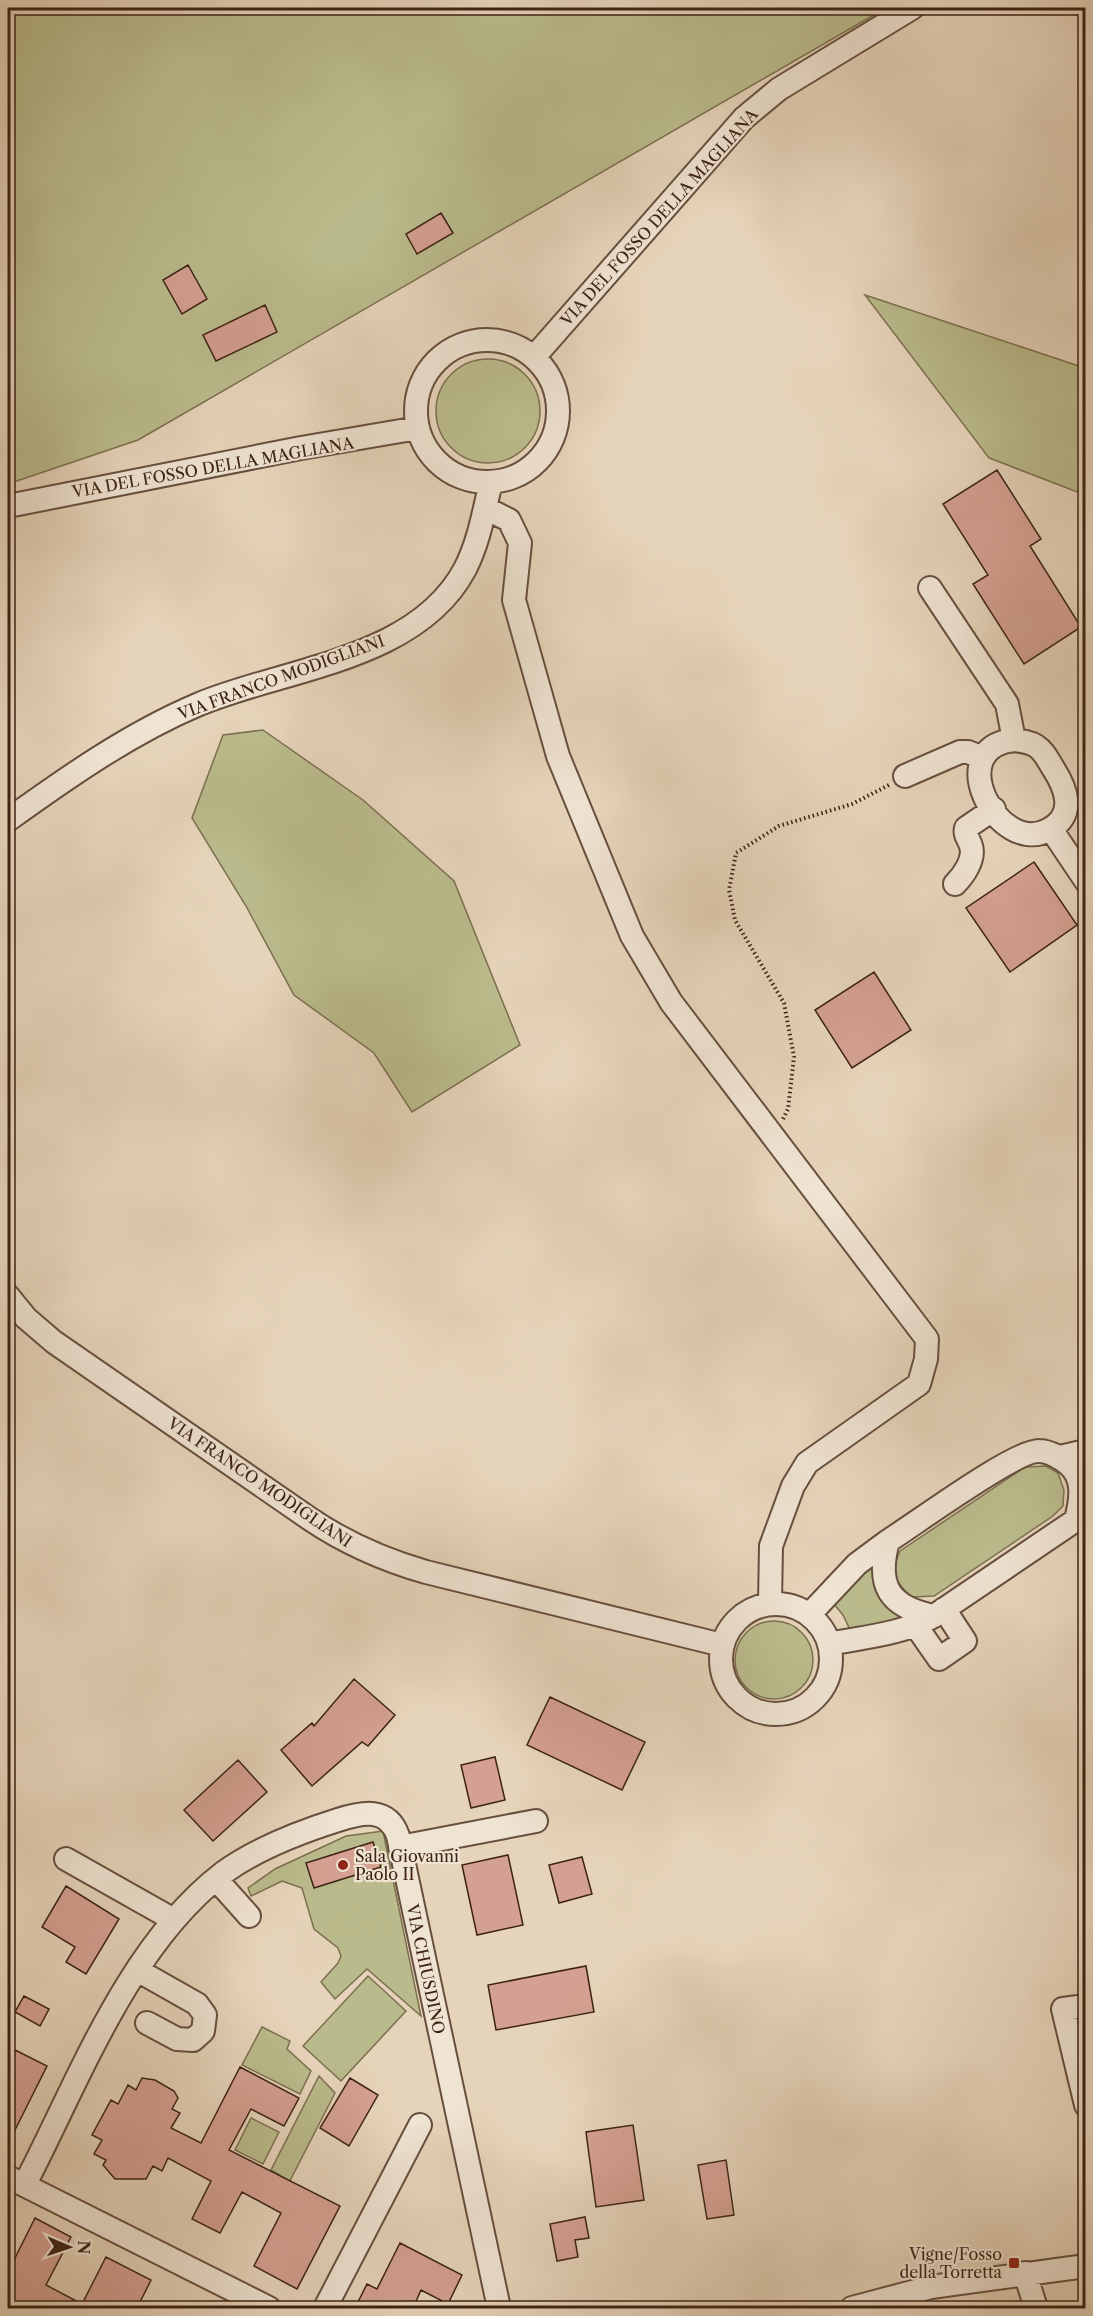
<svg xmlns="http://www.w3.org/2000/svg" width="1093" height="2316" font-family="'Libre Caslon Text',serif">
<rect width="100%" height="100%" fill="#e6d4ba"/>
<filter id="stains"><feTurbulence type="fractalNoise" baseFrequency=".00333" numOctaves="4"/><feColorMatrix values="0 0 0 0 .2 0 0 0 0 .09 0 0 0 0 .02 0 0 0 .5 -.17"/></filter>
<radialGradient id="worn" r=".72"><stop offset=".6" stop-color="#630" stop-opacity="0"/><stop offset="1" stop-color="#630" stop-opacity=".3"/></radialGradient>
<path fill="#babb8c" stroke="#7c6f50" stroke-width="1.5" d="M8,8H886L138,440L8,484Z
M865,295L1085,368V495L989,458Z
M436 411a52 52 0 1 1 104 0a52 52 0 1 1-104 0Z
M263,730L363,800L454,881L520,1045L412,1112L374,1053L294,995L246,906L192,818L223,735Z
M1046,1466L1058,1473L1064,1490L1063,1506L1053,1516L934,1596L912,1597C895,1583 890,1573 900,1551L1025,1467Z
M875,1559L914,1620L852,1634L843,1615L834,1604Z
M735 1660a39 39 0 1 1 78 0a39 39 0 1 1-78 0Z
M383,1831L421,2016L367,1969L335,1999L321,1982L338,1963L341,1956L338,1948L314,1929L302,1888L282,1881L251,1896L248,1888L275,1869L346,1836Z
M368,1976L406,2011L341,2081L303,2046Z
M262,2027L290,2041L287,2049L311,2071L300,2094L242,2065Z
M319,2076L335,2093L277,2206L267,2201L280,2175L271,2170Z
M251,2118L279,2132L263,2164L235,2150Z"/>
<path fill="#d4a091" stroke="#3d2314" stroke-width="1.5" d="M441,213L453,233L417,254L406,234Z
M188,265L207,299L182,314L163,280Z
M265,305L277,332L216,361L203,335Z
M997,470L1041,539L1030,546L1081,627L1024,664L973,584L988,575L943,504Z
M1034,862L1077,925L1010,972L966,908Z
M874,972L911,1030L852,1068L815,1010Z
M354,1679L395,1715L368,1746L362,1742L312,1786L281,1750L312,1723L314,1726Z
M550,1697L645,1742L622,1790L527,1745Z
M495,1757L505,1800L471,1808L461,1765Z
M238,1760L267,1792L213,1841L184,1810Z
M373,1842L381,1867L314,1888L306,1863Z
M508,1855L523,1925L477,1935L462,1865Z
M582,1857L592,1894L559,1903L549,1865Z
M66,1886L119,1919L86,1974L66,1962L75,1947L42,1927Z
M586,1966L594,2012L496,2030L488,1985Z
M24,1996L49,2009L40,2026L15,2012Z
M15,2050L47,2066L8,2144V2065Z
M240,2067L299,2098L284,2126L251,2109L229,2150L340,2206L297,2289L254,2266L281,2213L242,2192L220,2233L192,2219L211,2181L168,2158L162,2171L153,2166L146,2179H115L103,2165L106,2160L94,2154L102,2140L92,2135L111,2100L118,2104L128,2085L136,2090L142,2078L155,2080L174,2091L178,2098L172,2109L180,2113L171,2128L201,2143Z
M350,2078L378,2095L349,2146L320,2128Z
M633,2125L644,2200L596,2207L586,2132Z
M726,2160L734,2215L707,2219L698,2165Z
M585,2217L589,2238L575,2240L578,2257L557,2261L550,2224Z
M35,2218L71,2237L46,2285L82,2304L106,2257L151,2280L137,2308H8V2272Z
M400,2243L462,2275L448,2304L421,2290L413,2308H355L367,2284L377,2289Z"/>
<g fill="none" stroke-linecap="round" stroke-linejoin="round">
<defs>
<path id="minor" d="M416 411a71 71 0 1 1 142 0a71 71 0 1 1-142 0Z
M535,356L744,118L779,89L912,8
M8,506L301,448L418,428
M485,508L509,520L520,543L514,600L558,756L632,936L671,1002L927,1339L926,1359L919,1384L807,1463L793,1486L771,1546L770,1603
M930,588L1007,704L1014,740
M1014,740C1022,741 1030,742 1036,746C1044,751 1048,760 1053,768C1066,788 1077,815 1048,830C999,857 941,748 1014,740Z
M905,776L960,752H968L983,758
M8,820C68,777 129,734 197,705C284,668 416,661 465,569C479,542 484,511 491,482
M1051,829L1086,881
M955,884C964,875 975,859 971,846C969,839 964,835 966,828L994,809
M8,1296L26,1318L54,1342L310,1519C347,1544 384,1560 426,1572L722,1645
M1060,1457L1086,1451
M721 1659a55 55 0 1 1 110 0a55 55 0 1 1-110 0Z
M809,1615L857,1564L888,1541
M916,1626L939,1659L965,1641L944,1609
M829,1644C865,1637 903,1634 934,1616L1076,1520C1081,1500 1085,1478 1068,1464C1061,1458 1049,1451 1039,1451C1015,1450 914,1525 888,1541C876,1586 889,1607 934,1616
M400,1847L536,1821
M66,1859L174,1920
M216,1879L249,1916
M137,1970L197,2004L205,2015L203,2031L193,2040L177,2039L147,2023
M1086,2006L1063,2009L1086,2105
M8,2177L269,2308
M25,2184C79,2080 128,1946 223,1873C256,1849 300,1832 338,1820C363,1812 388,1807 398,1836L499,2308
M1025,2273L1036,2308
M325,2308L420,2125
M852,2308L931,2287L1086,2266"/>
</defs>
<use href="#minor" stroke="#674f3e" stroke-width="26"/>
<path stroke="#3d2314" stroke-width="4" stroke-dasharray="1.5 3" stroke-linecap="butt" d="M783,1119L788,1109L794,1057L784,1003L735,920L729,890L736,853L779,826L852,804L889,785"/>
<use href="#minor" stroke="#efe3d2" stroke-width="22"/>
</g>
<g fill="#8f2418" stroke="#efe3d2" stroke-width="2">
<circle cx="343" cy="1865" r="6"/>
<rect x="1008" y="2257" width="12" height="12" rx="3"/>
</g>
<g text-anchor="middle" stroke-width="4.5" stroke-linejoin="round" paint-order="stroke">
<g font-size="16" fill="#3d2314" stroke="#efe3d2">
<text transform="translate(659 217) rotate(-48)" y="6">VIA DEL FOSSO DELLA MAGLIANA</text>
<text transform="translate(213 467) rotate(-10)" y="6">VIA DEL FOSSO DELLA MAGLIANA</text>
<text transform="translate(281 677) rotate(-20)" y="6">VIA FRANCO MODIGLIANI</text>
<text transform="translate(260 1482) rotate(34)" y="6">VIA FRANCO MODIGLIANI</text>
<text transform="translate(426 1969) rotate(78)" y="6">VIA CHIUSDINO</text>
</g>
<g font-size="16" fill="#3d2314" stroke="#efe3d2" text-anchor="start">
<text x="355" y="1862">Sala Giovanni<tspan x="355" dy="18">Paolo II</tspan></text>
<text x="1002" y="2260" text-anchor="end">Vigne/Fosso<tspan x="1002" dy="18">della Torretta</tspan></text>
</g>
</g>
<rect width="1093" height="2316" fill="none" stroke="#e6d4ba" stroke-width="30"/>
<rect x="9" y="9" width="1075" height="2298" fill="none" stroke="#3d2314" stroke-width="3"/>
<rect x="15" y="15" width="1063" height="2286" fill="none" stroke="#3d2314" stroke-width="1.5"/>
<g transform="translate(69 2247) rotate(92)" stroke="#efe3d2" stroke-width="4.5" paint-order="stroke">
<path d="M0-4.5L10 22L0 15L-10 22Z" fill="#3d2314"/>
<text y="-9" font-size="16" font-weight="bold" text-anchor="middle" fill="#3d2314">N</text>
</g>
<rect width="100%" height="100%" filter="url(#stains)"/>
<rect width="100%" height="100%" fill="url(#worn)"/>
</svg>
